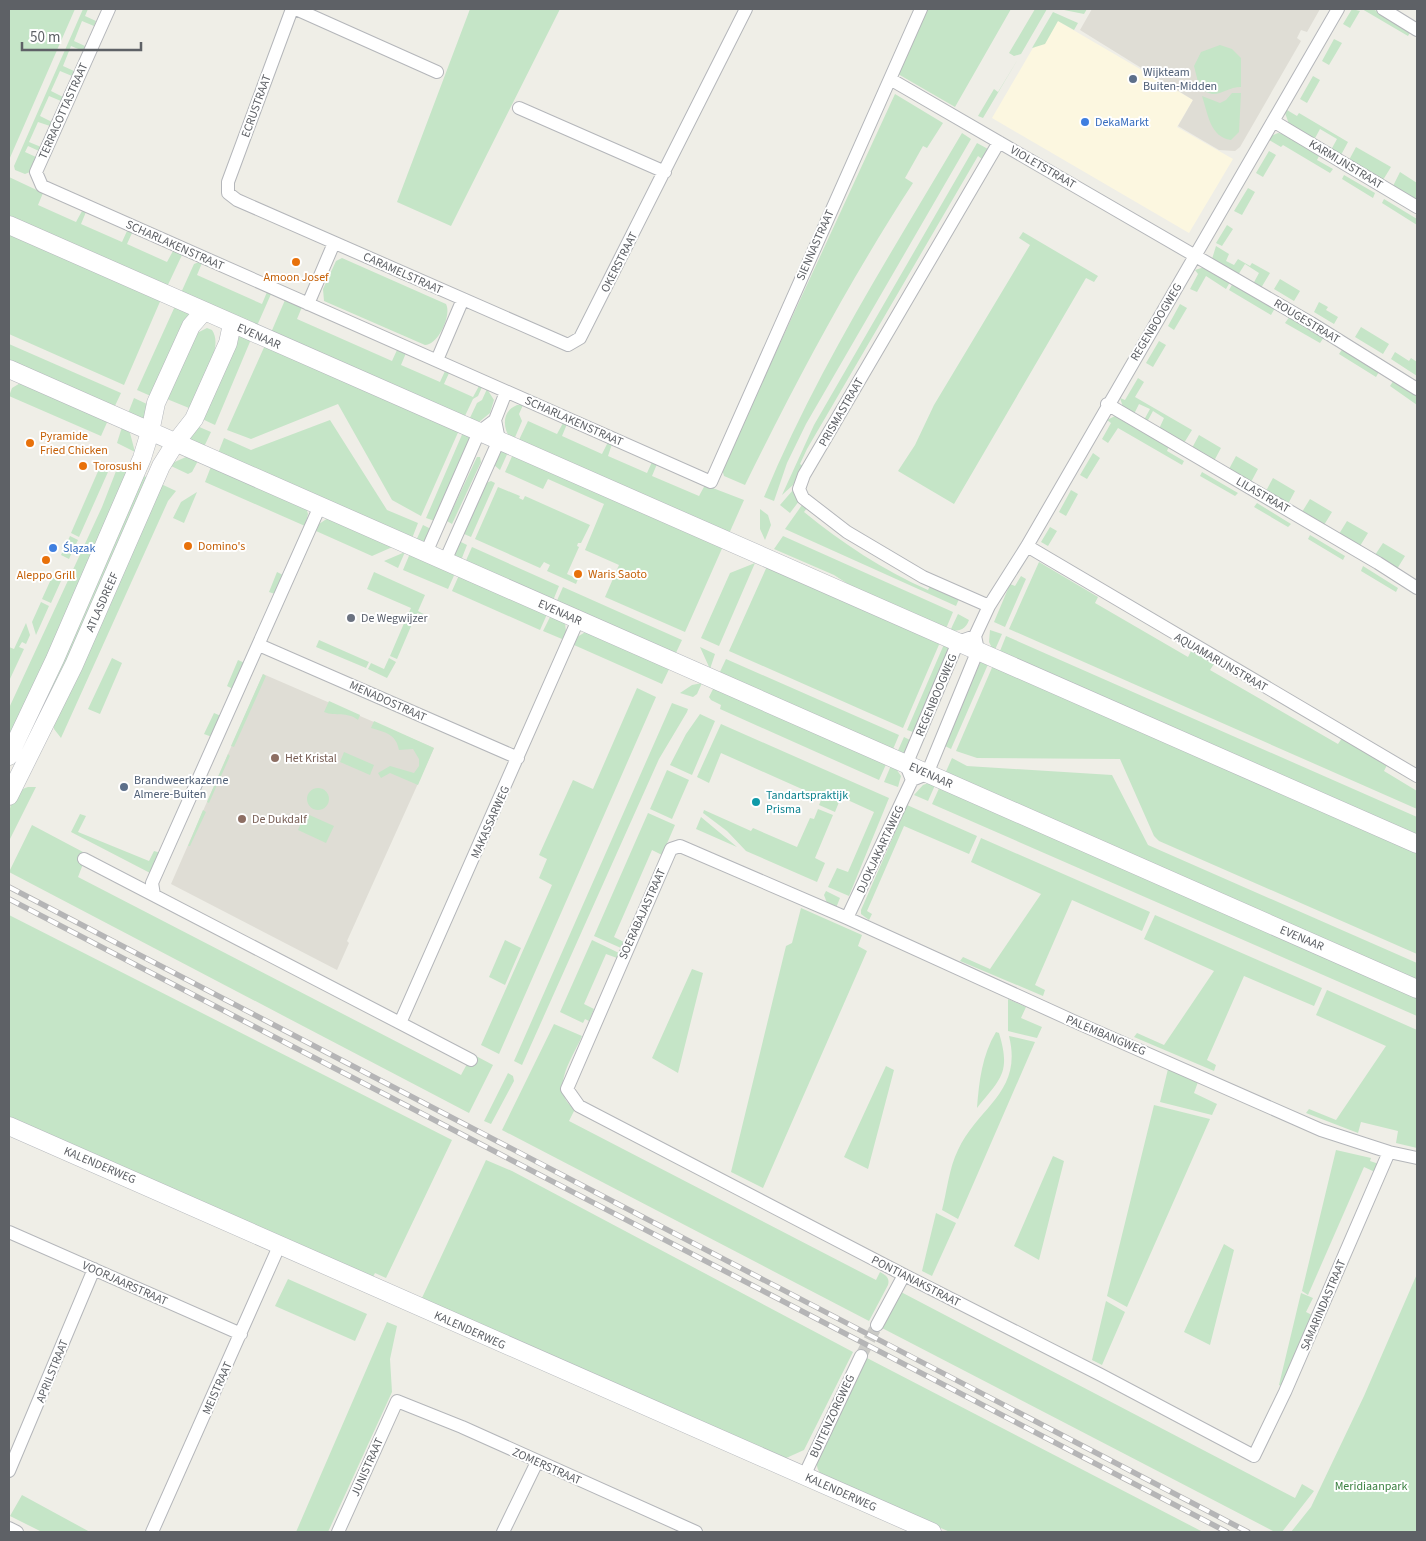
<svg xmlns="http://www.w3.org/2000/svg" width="1426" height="1541" font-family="'Source Sans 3',sans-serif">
<rect width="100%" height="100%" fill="#efeee7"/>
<path fill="#fcf7e0" d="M1051,17L1193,100L1177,127L1233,159L1189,233L992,118Z"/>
<path fill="#dfddd5" d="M1092,9H1320L1307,32L1301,30L1297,38L1301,41L1240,147L1235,151L1219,150L1178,126L1193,100L1080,30Z
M263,674L434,748L347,941L349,943L337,970L171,884Z"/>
<path fill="#c5e5c7" d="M9,9H75L9,160Z
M83,9H88L85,16L96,21L94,26L82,21L74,41L85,46L83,51L71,46L63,66L74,71L72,76L60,71L51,91L63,97L61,101L49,96L40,116L52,122L50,126L38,122L29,142L41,147L39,151L28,146L25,152L36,157L30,172L25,174L15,170L14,166Z
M470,9H560L451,226L397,202Z
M927,9H1011L955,107L898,74Z
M1035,9H1047L1021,54L1014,56L1009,53Z
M1059,9H1087L1084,14Z
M1352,9L1360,11L1350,28L1343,24Z
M1362,9H1373L1411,31L1408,36Z
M1053,12L1078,23L1074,30L1058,21L1045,44L1032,48Z
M1334,39L1342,43L1329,65L1322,61Z
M1220,45L1232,49L1241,58V87C1229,87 1221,95 1212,94C1208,93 1204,91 1200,90L1194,66L1201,52Z
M1018,59L983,118L978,116L994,89L998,92Z
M1313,76L1320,80L1307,103L1300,99Z
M1232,93H1241L1239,132L1231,140C1210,137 1208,114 1202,96L1220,103L1226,100Z
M895,94L943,123L927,148L923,146L905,178L913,183C850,280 796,381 745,485L724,476L722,469Z
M1287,110L1297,116L1299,113L1348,142L1341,155L1331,150L1337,139L1320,129L1314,140L1289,124L1285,113Z
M962,133L971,139L806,424L787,463L774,501L764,497C817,369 892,252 962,133Z
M1278,133L1284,134L1320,154L1317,160L1333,169L1330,173L1283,145L1281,147L1269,140L1271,136Z
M977,143L988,149L982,159L978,156L971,168L807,449L800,464L803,466L793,485L782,495L814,425Z
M1356,147L1391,167L1383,180L1349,160Z
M1269,151L1276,155L1263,177L1256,173Z
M1400,172L1417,183V201L1393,186Z
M1344,175L1375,193L1373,198L1342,179Z
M9,177L43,193L38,205L76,222L82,211L86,212L81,224L122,242L127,231L132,233L127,244L167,262L173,251L182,255L166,289L9,220Z
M1248,188L1255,192L1242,215L1234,211Z
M1384,199L1417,219V225L1382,203Z
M1227,225L1233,229L1222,246L1216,243Z
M9,229L162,297L124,385L9,334Z
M1023,232L1098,276L1094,282L1086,278L954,504L898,471L915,445L934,405L1030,245L1019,238Z
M1216,246L1229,254L1226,261L1234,265L1238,259L1250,266L1252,263L1270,273L1261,288L1253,284L1259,273L1245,264L1238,275L1212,259Z
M342,258L446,304C452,315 438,345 425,345L324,301L323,289L336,261Z
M199,262L202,263L197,275L262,304L267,292L271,294L256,328L180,295L194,264Z
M1204,267L1230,282L1226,289L1206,276L1197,292L1190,289L1198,274L1195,270Z
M1280,279L1300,291L1294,301L1274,289Z
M1233,283L1275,308L1271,315L1229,290Z
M285,300L302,307L297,319L392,361L397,350L406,353L401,365L440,382L445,371L449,373L444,384L473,397L479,386L482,387L478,396L473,399L463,420L270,335Z
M1319,302L1328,307L1326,310L1338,317L1334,324L1314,312Z
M176,304L192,312L153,397L137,390Z
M1180,304L1187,308L1174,330L1168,326Z
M1290,316L1324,337L1320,343L1285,323Z
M1361,327L1389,344L1383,354L1355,337Z
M207,328L212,330C225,348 198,389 189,408L167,399L195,334Z
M235,331L252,337L215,425L200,418Z
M1159,341L1166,345L1153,367L1146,363Z
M266,343L460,428L421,516L392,500L338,404L251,439L227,430Z
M9,344L121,393L113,410L9,364Z
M1343,348L1380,370L1376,377L1339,354Z
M1395,352L1409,361L1411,358L1417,362V376L1391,359Z
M1138,378L1144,382L1135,397L1192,430L1184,443L1159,429L1164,418L1153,411L1147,422L1144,420L1150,409L1139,404L1134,414L1123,407L1120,398L1125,400Z
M1394,380L1417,395V405L1390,386Z
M22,382L109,418L101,436L9,396L12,388Z
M487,389L494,400L490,413L479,422H468L477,403L482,400Z
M134,398L149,405L144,423L127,416Z
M517,405H523L519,414L522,421L513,442C503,431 500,412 517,405Z
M1115,416L1169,446L1167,451L1184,461L1182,465L1118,428L1108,443L1102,439L1111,423L1107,420Z
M330,420L387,510L418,523L411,541L217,456L224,438L251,450Z
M528,421L557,434L563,423L567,424L562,436L602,454L608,442L612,444L608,456L647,473L652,462L657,464L652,476L699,496L705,485L744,500L728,536L517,444Z
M197,426L211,432L203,449L187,442Z
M122,427L130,433L135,452L117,443Z
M464,430L471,436L435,521L426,518Z
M1199,435L1221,448L1214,461L1192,448Z
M499,449L509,450L500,470L494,465Z
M514,452L724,544L685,632L605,597L619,565L585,550L604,504L548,479L543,489L505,472Z
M1093,453L1100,458L1087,479L1080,475Z
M1236,456L1258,469L1251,482L1229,469Z
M186,457L199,459L192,472L188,474L171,466L170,464Z
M477,457H480L481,462L452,524L447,521Z
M212,464L306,507L308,514L305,526L205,482Z
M118,466L132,471L9,744V708L102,507Z
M99,469L108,472L79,537L71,533Z
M1202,472L1238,493L1235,496L1200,476Z
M142,475L148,478L63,672L38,719L37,715Z
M1273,478L1295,491L1288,504L1266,491Z
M491,481L495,483L471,537L462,533L486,483Z
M159,483L176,491L168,501L61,738L54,729V718Z
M498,487L520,496L519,498L523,500L525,496L590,525L581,543H578L577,546L579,547L567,574L578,579L576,584L547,571L550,565L544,562L540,568L475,539Z
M793,490L799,501L790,513L780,505Z
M1071,490L1078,494L1066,516L1059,512Z
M197,492L184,523L173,518L181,502Z
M1310,499L1332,512L1324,525L1302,512Z
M1257,503L1291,524L1288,527L1254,507Z
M802,505L807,508L804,512C842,543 883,570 928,590L930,586L959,599L956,606L785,529Z
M760,509L768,515L771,525L765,540L760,529Z
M328,518L397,545L372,556L316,531L319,524Z
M1347,521L1368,533L1360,546L1339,534Z
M423,525L431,529L425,542L415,543Z
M1050,527L1057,531L1048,546L1041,542Z
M1310,535L1345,556L1343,560L1308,539Z
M70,536L78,540L69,559L61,555Z
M783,536L953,612L945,631L865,595L834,575L774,549Z
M459,541L467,545L460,563L454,559V553Z
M1383,543L1405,556L1397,569L1375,555Z
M472,547L559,586L552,603L464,565Z
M411,551L456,571L448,589L403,570Z
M405,552L398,568L384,561Z
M1039,562L1098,597L1095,603L1188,657L1191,651L1214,664L1210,670L1338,744L1342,738L1387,765L1384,771L1417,791V809L1009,629Z
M755,563L719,646L701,638L730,573Z
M768,564L941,640L903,728L729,651Z
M1363,566L1398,588L1396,592L1361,571Z
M277,572L283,575L275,594L269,592Z
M374,572L425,595L418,611L429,617L417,613L414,622L406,619L411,608L367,589Z
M460,573L548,612L540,630L452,591Z
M1021,576L1026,579L1005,627L994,622L1010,584L1015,586Z
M52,577L61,581L51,603L42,599Z
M563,587L682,640L674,657L555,605Z
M41,602L49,606L36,635L32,622Z
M552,613L565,623L566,632L562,639L543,631Z
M958,614L969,620C966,629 960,631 950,631Z
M405,621L412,624L397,659L390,656Z
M26,623L30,635L26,644L22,642L19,647L24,649L9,681V647L14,649Z
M990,630L1002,634L994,652L989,642Z
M587,631L671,665L662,684L574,645L577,637Z
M1006,636L1417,817V840L998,656Z
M319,640L369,662L366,668L316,647Z
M945,642L951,646L916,733L907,730Z
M700,647L715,654L710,669Z
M112,658L122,663L100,714L88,709Z
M389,658L396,662L387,678L368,669L371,663L384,669Z
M726,659L899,735L891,754L718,676Z
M238,660L245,663L233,689L227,686Z
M981,661L989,662L951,749L943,745Z
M994,663L1417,850V954L1159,841L1154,836L1120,759L977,758L956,751Z
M263,674L266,676L234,747L231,746Z
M702,683L697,694L693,697L680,693L692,685Z
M715,685L888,760L879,780L720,709L721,705L711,700L709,697Z
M637,688L656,697L499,1054L481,1045L552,885L539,878L547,859L539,855L573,780L593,789Z
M329,701L360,715L358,720C347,711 336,717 324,712Z
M672,703L688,709L687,712L659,759L522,1065L514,1061Z
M214,713L221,716L212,737L204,734Z
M700,714L715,721L692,775L670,765L686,734Z
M374,721L434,748L418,785L390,773L381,778L378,773L390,766L414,773L419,766V759L413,749L399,750C396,734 385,732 371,728Z
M721,724L889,798L849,896L828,887L837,868L848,872L874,812L841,797L835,812L819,805L822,798L721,753L709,783L697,777Z
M904,737L912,741L906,755H896Z
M344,752L374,765L370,775L340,762Z
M228,754L230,756L209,803L207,802Z
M952,758L967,766L1112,775L1148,845L1417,963V985L944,776Z
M892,763L901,776L898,787L884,782Z
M667,770L689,780L672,819L650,809Z
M931,782L936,783L928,801L914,795L923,785Z
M941,784L1417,994V1016L932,804Z
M28,787H36L9,841C9,822 5,794 28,787Z
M307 799a11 11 0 1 1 22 0a11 11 0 1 1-22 0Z
M907,805L977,836L969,854L904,826L867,911L872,914L869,920L861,914V910Z
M818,809L833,815L815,858L825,863L817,882L746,851L727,831L703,813L704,810L751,831L753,828L797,847L810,818L814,819Z
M203,810L206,812L190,846H188Z
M305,813L334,826L326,843L298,830Z
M648,813L675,825L662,855L652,850L614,937L624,942L621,948L594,936Z
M80,814L86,816L78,832L149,861L154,851L161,853L152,874L71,832Z
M701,817L737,847L696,829Z
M32,825L83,852L78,862L83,864L78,877L461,1075L467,1064L476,1056L493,1065L469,1113L9,872Z
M981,838L1150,912L1142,931L1072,900L1035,985L1045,990L1043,996L960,961L963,957L990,969L1041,894L971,862Z
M826,891L840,898L836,908L827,903L824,895Z
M801,908L862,935L858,946L867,951L763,1188L731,1172L786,946L792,943Z
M9,915L452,1140L386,1278L375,1273L372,1279L9,1118Z
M1155,915L1322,988L1314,1006L1244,976L1207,1060L1216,1065L1214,1071L1134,1037L1137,1033L1164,1045L1214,971L1144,939Z
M505,940L521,948L505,985L489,977Z
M592,940L619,953L617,958L606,954L584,1004L594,1009L589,1021L585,1019L583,1023L560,1012Z
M692,969L703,973L678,1073L652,1058Z
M1327,990L1417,1030V1148L1396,1143L1398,1131L1361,1122L1358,1133L1306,1113L1309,1109L1336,1120L1386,1046L1316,1015Z
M1008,999L1026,1007L1021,1018L1042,1027L1037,1038L1008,1031Z
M554,1024L582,1036C572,1059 548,1091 575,1109L569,1121L876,1280L880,1272C886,1275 890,1278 888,1285L869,1321L502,1130Z
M996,1032L999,1033C1011,1073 1001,1078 977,1108C979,1082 982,1055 996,1032Z
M1009,1036L1035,1042L958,1219L942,1210C947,1191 949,1168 958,1150C979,1106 1023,1092 1009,1036Z
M886,1066L894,1070L868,1169L844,1157Z
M1168,1069L1198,1082L1194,1093L1217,1104L1212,1115L1160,1102Z
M508,1073L513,1076L514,1081L491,1124L484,1121Z
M1154,1105L1210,1119L1127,1307L1107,1296Z
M1336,1150L1371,1158L1370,1161L1379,1164L1375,1172L1364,1167L1308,1295L1302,1291Z
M1053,1156L1064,1161L1039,1260L1014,1246Z
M486,1160L512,1171L853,1352L804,1450L784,1459L421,1300Z
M936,1213L956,1223L932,1276L922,1271Z
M1224,1244L1234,1250L1210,1345L1184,1332Z
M1417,1274V1532H1291L1311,1507L1364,1396Z
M288,1279L367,1314L355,1341L275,1306Z
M901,1292L1295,1498L1302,1484L1314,1491L1282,1532H1275L882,1328Z
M1301,1293L1313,1298L1306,1312L1312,1315L1281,1386L1279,1385Z
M1106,1301L1125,1312L1102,1365L1092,1360Z
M387,1322L397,1326L390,1359L392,1392L328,1532H296Z
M867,1358L1203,1532H950L837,1483C825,1477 815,1474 817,1459Z
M22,1495L90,1532H42L10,1516Z"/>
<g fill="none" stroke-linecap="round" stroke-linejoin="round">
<path stroke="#cbcbc7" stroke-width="12" stroke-dasharray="12 6" stroke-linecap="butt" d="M861,1356L877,1325"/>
<defs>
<path id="street" d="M109,9L36,172L42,186L711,482L921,9
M292,9L228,182V193L237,200L568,345L580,338L746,9
M296,9L437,72
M1383,9L1417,30
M890,79L1311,323L1417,389
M519,108L665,172
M1273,121L1417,207
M308,304L334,243
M437,360L463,299
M1107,404L1378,563L1417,588
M495,420L506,392
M1027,546L1417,776
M426,553L479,432L495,420L499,440L445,561
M989,606L923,577L847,532L803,498L799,489L804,475L999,142
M975,636L989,606L1027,546L1338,9
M975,636L978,650L927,774L912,780L906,765L958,642Z
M259,645L518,758
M84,859L400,1023L578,620
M154,895L152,883L320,506
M847,918L912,780
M400,1023L471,1060
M1389,1152L1285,1392L1254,1456L1101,1375L904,1275L579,1106L567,1089L671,849L680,846L847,918L1080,1024L1321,1130L1389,1152L1417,1158
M9,1232L241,1334
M877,1325L904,1275
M9,1471L94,1269
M804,1476L861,1356
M9,1528L17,1532
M152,1532L280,1244
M338,1532L397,1401L462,1427L696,1532
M503,1532L537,1462"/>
<path id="secondary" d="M9,225L1417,844
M9,369L1417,989
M9,756L55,659L142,458L150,432L156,403L191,326L204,311
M9,796L74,665L161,466L176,442L194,419L228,343L232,324
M9,1126L932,1532"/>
</defs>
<use href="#street" stroke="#b4b6ba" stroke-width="14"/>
<use href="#secondary" stroke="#b5b8bd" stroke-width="19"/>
<use href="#street" stroke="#fff" stroke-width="12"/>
<use href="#secondary" stroke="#fff" stroke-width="18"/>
<defs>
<path id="rail" d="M9,887L1248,1532
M9,899L1227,1532"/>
</defs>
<use href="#rail" stroke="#b5b5b6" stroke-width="5.5"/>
<use href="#rail" stroke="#fff" stroke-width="4" stroke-dasharray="11" stroke-linecap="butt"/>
</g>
<g fill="#5c6f8a" stroke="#fff" stroke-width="2">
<circle cx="1133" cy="79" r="5"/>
<circle cx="124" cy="787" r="5"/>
</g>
<g fill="#3f7fe0" stroke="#fff" stroke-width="2">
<circle cx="1085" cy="122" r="5"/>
<circle cx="53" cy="548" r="5"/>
</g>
<g fill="#e8710a" stroke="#fff" stroke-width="2">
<circle cx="296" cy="262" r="5"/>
<circle cx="30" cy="443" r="5"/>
<circle cx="83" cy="466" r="5"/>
<circle cx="188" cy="546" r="5"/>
<circle cx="46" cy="560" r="5"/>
<circle cx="578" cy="574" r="5"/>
</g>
<circle fill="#6b7280" stroke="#fff" stroke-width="2" cx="351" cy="618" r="5"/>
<g fill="#8d6e63" stroke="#fff" stroke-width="2">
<circle cx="275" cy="758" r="5"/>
<circle cx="242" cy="819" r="5"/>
</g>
<circle fill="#0f9aa8" stroke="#fff" stroke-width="2" cx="756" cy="802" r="5"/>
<g text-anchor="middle" stroke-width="4" stroke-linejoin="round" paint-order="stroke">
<g font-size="12" fill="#4e5e75" stroke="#fff" text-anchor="start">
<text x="1143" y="76">Wijkteam<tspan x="1143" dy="14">Buiten-Midden</tspan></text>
<text x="134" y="784">Brandweerkazerne<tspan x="134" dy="14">Almere-Buiten</tspan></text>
</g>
<g font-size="12" fill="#5e6166" stroke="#fff">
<text transform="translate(256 106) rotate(-70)" y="4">ECRUSTRAAT</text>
<text transform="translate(63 111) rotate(-66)" y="4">TERRACOTTASTRAAT</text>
<text transform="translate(1346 164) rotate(31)" y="4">KARMIJNSTRAAT</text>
<text transform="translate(1043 167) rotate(30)" y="4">VIOLETSTRAAT</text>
<text transform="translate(175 245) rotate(24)" y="4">SCHARLAKENSTRAAT</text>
<text transform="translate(815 245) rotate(-66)" y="4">SIENNASTRAAT</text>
<text transform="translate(619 262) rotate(-63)" y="4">OKERSTRAAT</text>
<text transform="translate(403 273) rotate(24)" y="4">CARAMELSTRAAT</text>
<text transform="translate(1307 321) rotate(31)" y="4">ROUGESTRAAT</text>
<text transform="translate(1156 322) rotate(-59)" y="4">REGENBOOGWEG</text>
<text transform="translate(259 336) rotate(24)" y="4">EVENAAR</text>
<text transform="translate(841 412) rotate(-60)" y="4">PRISMASTRAAT</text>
<text transform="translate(574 421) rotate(24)" y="4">SCHARLAKENSTRAAT</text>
<text transform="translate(1263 495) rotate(30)" y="4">LILASTRAAT</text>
<text transform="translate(102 602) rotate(-66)" y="4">ATLASDREEF</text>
<text transform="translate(560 612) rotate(24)" y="4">EVENAAR</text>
<text transform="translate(1221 662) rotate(30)" y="4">AQUAMARIJNSTRAAT</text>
<text transform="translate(936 695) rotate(-67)" y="4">REGENBOOGWEG</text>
<text transform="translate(388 701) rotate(24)" y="4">MENADOSTRAAT</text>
<text transform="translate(931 775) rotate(24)" y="4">EVENAAR</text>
<text transform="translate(490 822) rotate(-66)" y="4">MAKASSARWEG</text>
<text transform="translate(880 849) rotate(-65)" y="4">DJOKJAKARTAWEG</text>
<text transform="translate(642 914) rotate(-66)" y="4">SOERABAJASTRAAT</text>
<text transform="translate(1302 938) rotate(23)" y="4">EVENAAR</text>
<text transform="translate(1106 1035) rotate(23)" y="4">PALEMBANGWEG</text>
<text transform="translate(100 1165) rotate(23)" y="4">KALENDERWEG</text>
<text transform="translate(916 1281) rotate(27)" y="4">PONTIANAKSTRAAT</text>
<text transform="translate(125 1283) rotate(24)" y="4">VOORJAARSTRAAT</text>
<text transform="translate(1323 1305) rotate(-67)" y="4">SAMARINDASTRAAT</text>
<text transform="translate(470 1330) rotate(24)" y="4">KALENDERWEG</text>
<text transform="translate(52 1371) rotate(-68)" y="4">APRILSTRAAT</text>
<text transform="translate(217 1388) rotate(-66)" y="4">MEISTRAAT</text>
<text transform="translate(832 1416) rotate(-65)" y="4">BUITENZORGWEG</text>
<text transform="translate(547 1466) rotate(24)" y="4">ZOMERSTRAAT</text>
<text transform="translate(367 1467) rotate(-66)" y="4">JUNISTRAAT</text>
<text transform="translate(841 1492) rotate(24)" y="4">KALENDERWEG</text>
</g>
<g font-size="12" fill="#366cbe" stroke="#fff" text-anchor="start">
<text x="1095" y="126">DekaMarkt</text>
<text x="63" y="552">Ślązak</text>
</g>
<g font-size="12" fill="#c56008" stroke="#fff" text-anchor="start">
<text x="296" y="281" text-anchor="middle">Amoon Josef</text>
<text x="40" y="440">Pyramide<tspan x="40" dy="14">Fried Chicken</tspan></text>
<text x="93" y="470">Torosushi</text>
<text x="198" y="550">Domino's</text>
<text x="588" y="578">Waris Saoto</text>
<text x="46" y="579" text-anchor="middle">Aleppo Grill</text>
</g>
<g font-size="12" fill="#5b616d" stroke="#fff" text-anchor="start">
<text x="361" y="622">De Wegwijzer</text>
</g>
<g font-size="12" fill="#785e54" stroke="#fff" text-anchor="start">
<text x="285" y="762">Het Kristal</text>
<text x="252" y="823">De Dukdalf</text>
</g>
<g font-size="12" fill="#0d838f" stroke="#fff" text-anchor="start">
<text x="766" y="799">Tandartspraktijk<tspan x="766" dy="14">Prisma</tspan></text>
</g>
<g font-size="12" fill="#3b8141" stroke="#fff">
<text x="1371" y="1490">Meridiaanpark</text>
</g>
</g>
<rect width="1426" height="1541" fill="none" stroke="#5e6166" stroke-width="20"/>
<path d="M22 42v8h119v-8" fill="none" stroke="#5e6166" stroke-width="2.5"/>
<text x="30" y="42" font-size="15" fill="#5e6166" stroke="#ffffff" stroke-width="4" paint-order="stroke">50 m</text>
</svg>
